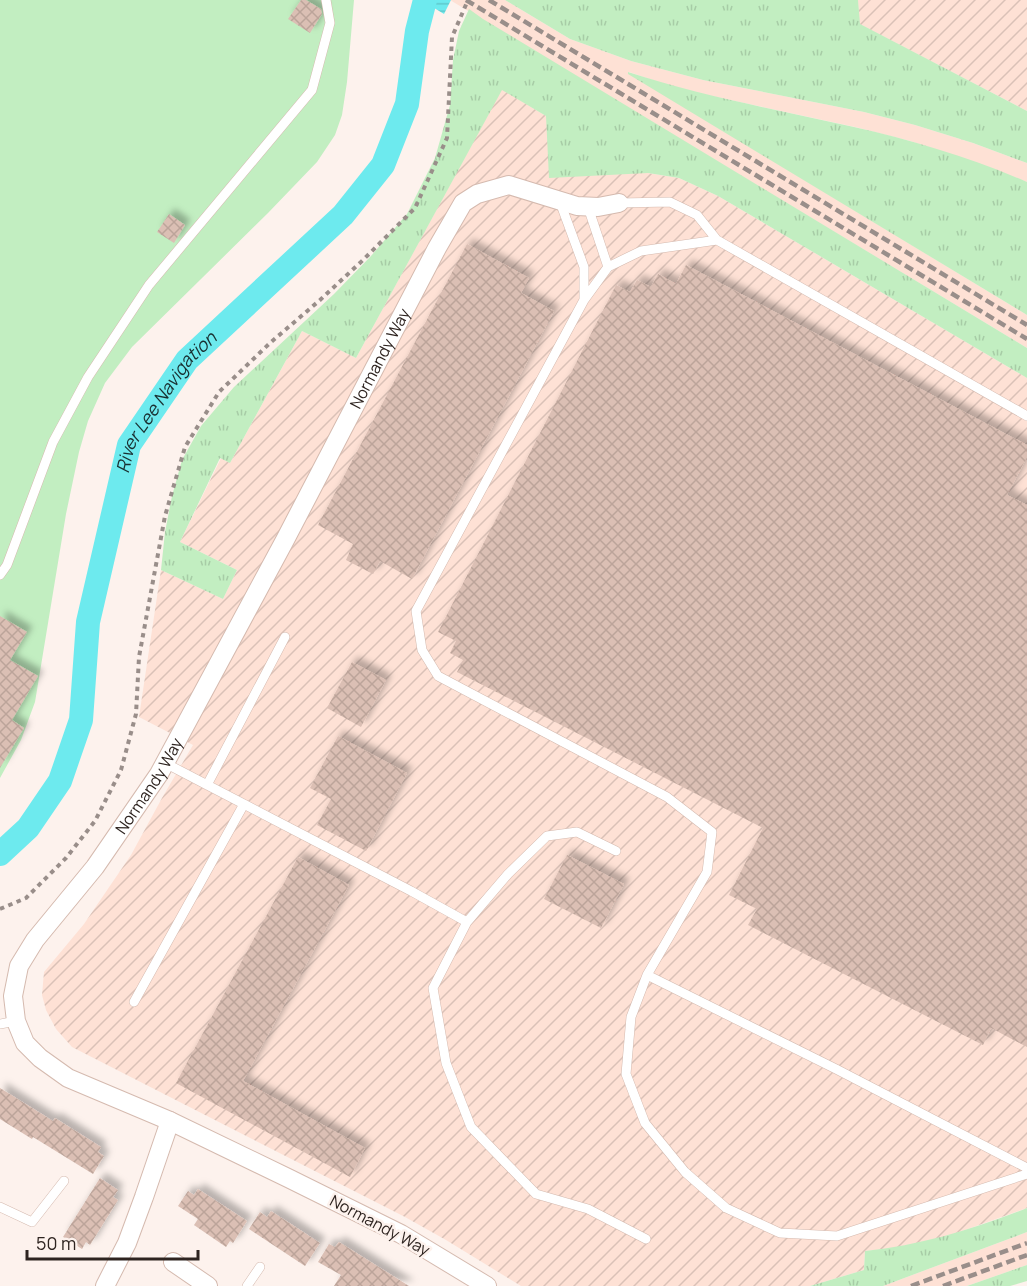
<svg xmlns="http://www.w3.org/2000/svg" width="1027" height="1286" font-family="Manrope,sans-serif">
<defs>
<pattern id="industrial-furrows" width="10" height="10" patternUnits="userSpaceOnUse" patternTransform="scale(1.5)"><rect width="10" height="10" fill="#fee1d5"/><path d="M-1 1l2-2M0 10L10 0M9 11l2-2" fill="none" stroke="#dac1b7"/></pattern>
<pattern id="grass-tufts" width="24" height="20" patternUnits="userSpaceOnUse" patternTransform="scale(1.5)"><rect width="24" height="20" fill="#c2eec1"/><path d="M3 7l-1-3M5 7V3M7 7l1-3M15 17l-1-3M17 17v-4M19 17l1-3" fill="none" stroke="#a7cca6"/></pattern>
<pattern id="water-rules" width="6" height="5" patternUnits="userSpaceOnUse" patternTransform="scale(1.5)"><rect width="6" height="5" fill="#6deaee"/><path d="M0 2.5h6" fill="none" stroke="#5fc9cc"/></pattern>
<pattern id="building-cross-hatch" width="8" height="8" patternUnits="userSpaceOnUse" patternTransform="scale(1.5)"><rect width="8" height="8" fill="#dbbfb4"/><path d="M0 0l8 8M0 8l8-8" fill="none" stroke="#bca49a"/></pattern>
<filter id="shadow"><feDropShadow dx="5.5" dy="-5.5" stdDeviation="3" flood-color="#0004"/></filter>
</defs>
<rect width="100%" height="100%" fill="#fdf2ed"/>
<path fill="#fee1d5" d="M450,0H505L570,39L631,61L703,80L864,112L915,125L973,143L1027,163V182L959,157L910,141L855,127L707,95L664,84L629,72L628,73L1027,315V348Z
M1027,1232V1265L967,1286H883Z"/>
<path fill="url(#industrial-furrows)" d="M858,0H1027V111L859,24Z
M502,89L546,116L648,173L679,178L718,196L1027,378V1208L948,1236L895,1248L865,1251L864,1270L810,1286H521L446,1240L405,1217L72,1047L56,1029L46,1010L42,995L44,972L84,924L131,855L162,798L193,745L139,717L161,570L223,599L237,570L180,542L221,458L230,463L302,331L356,358Z"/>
<path fill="url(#grass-tufts)" d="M505,0H858L860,24L1027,111V163L973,143L915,125L864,112L703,80L631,61L570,39Z
M469,9L483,19L1027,348V378L718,196L679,178L648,173L549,178L546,116L502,90L356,358L302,331L230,463L220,458L180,542L237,570L223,599L161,570L165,532L172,496L182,460L201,426L234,387L334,294L371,256L407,214L435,158L450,105L453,60L459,31Z
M628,72C702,96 778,110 854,127C912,140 972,158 1027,182V315L628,74Z
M1027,1208V1232L883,1286H810L864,1270L865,1251C922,1245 973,1229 1027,1208Z
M1027,1265V1281L1010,1286H967Z"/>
<path fill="#c2eec1" d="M0,0H354L347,82L342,115L335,135L317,162L268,213L132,347L105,383L88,421L79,452L66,514L35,702L21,740L0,778Z"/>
<path fill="url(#water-rules)" d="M421,0H451L444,14Z"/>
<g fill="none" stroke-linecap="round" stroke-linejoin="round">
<path stroke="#6deaee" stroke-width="24" id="s1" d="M0,854L28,828L60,781L81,720L88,622L129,445L187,360L343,215L383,165L407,104L417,31L425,0"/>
</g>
<path fill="url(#building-cross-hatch)" filter="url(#shadow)" d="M301,0H306L321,9L322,14L310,33L288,19Z
M169,214L185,225L174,243L157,232Z
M467,244L529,278L521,293L554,311L412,579L380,561L373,574L346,560L353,544L318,525Z
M686,265L1027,445V457L1007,495L1027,505V1047L991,1028L983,1045L748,925L757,909L729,895L763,828L457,672L463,660L450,653L456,641L438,632L616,285L630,292L637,280L651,287L658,274L676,284Z
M0,616L27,632L10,660L38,676L12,720L24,728L0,768Z
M352,662L386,680L361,727L327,708Z
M338,736L407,773L366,851L317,825L331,799L310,788Z
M567,855L624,884L601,928L544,899Z
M298,857L349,885L243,1081L365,1148L350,1177L176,1083Z
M0,1088L53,1121L55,1118L101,1147L98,1152L104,1156L93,1174L33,1137L32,1139L0,1119Z
M100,1178L118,1190L113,1197L118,1200L90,1245L86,1242L82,1249L63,1237Z
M198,1189L247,1221L233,1243L230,1241L226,1247L194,1225L198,1219L178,1206L188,1191L194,1195Z
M271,1211L320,1243L305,1266L249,1229L260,1212L267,1217Z
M339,1242L409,1286H334L341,1275L318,1262L329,1244L335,1247Z"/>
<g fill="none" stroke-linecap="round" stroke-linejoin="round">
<defs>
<path id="lane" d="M560,202L584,267V300L416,611L422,650L438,676L667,797L712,832L707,872L647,975L631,1017L626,1074L645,1123L685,1172L726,1208L780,1233L837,1236L1027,1174
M619,203L670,202L697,215L717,240L1027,416
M588,207L608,267
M584,300L608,267L641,251L717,240
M0,575L7,565L53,442L88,377L149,285L312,90L330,23L326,0
M165,763L411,891L467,922L433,988L446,1063L471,1127L536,1194L588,1209L646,1239
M207,785L285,637
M467,922L508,874L547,836L577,832L616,851
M647,975L836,1069L1027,1168
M134,1002L244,804
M0,1024L16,1021
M0,1207L32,1222L64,1181
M247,1286L260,1267"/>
<g id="street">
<path d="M173,1262L208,1286"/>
<path d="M105,1286L127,1243L144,1197L170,1121"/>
<path id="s2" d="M487,1286L401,1234L288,1178L170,1121L68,1078L40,1058L25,1043L16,1021L13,996L19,966L35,940L95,867L159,774L285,540L437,248L463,203L477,194L509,185L577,206L598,207L619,203"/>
</g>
</defs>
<use href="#lane" stroke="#d5baaf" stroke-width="10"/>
<use href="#street" stroke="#d5baaf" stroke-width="20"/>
<path stroke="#998e8a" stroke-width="4" stroke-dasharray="4.5 4.5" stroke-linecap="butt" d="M0,909L26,898L66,858L95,821L121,770L136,714L139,657L165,516L185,447L219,392L270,343L320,300L363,260L415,208L447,138L452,37L468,0"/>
<use href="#lane" stroke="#fff" stroke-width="9"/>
<use href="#street" stroke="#fff" stroke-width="18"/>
<path stroke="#998e8a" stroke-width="4.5" stroke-dasharray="9 4.5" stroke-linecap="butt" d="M466,0L1027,339
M489,0L1027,325
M911,1286L1027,1243
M943,1286L1027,1255"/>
</g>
<g text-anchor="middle" stroke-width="5" stroke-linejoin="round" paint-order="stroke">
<g font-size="16" fill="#2e2420" stroke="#fdf2ed">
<text dy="6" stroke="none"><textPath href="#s2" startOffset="1312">Normandy Way</textPath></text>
<text dy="6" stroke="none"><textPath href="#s2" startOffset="826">Normandy Way</textPath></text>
<text transform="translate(380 1225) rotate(28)" y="6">Normandy Way</text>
</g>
<g font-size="18" font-style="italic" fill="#192f30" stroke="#fdf2ed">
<text dy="6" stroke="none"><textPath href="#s1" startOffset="495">River Lee Navigation</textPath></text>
</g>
</g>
<path d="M27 1250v9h171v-9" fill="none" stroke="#2e2420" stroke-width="3"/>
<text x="36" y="1250" font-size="18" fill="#2e2420" stroke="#fdf2ed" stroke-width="4.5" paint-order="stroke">50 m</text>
</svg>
